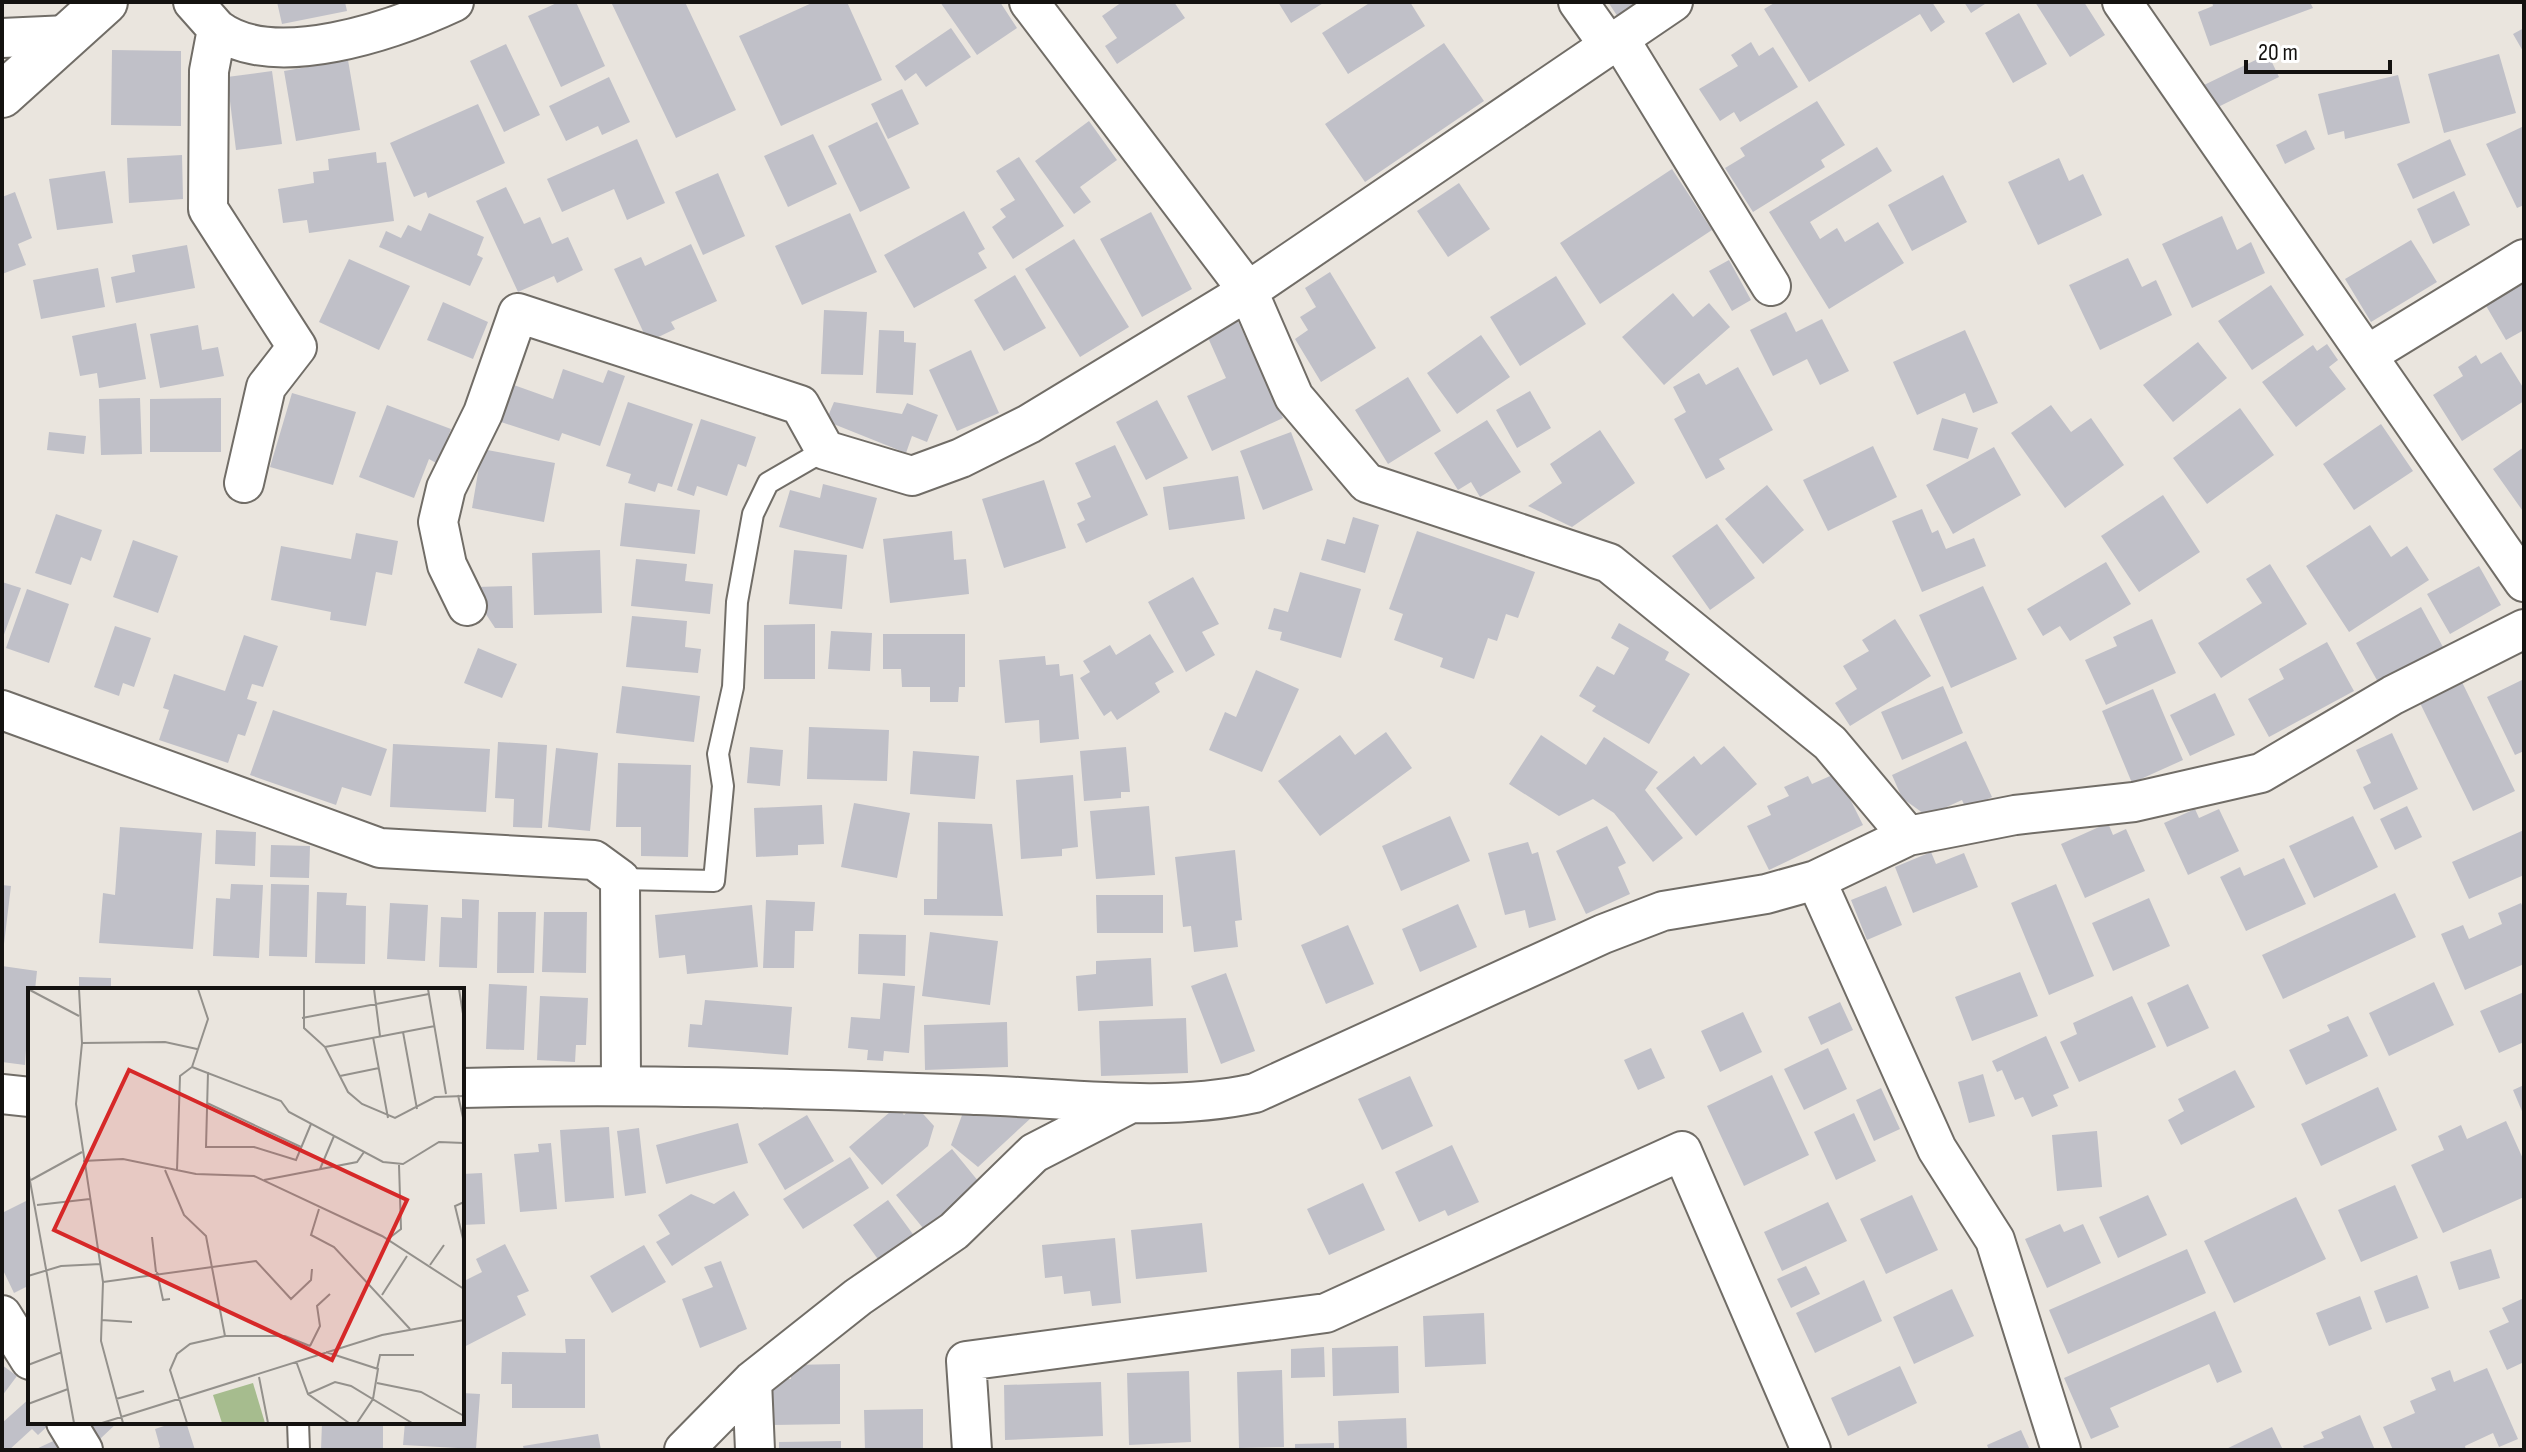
<svg xmlns="http://www.w3.org/2000/svg" width="2526" height="1452" font-family="'Sofia Sans Condensed',sans-serif">
<rect width="100%" height="100%" fill="#eae5de"/>
<path fill="#c0c0c8" d="M277,2H345L347,11L282,24Z
M559,2H576L605,66L561,87L528,16Z
M611,2H685L736,110L676,138Z
M814,2H847L882,80L781,126L739,36Z
M940,2H1000L1017,28L977,55Z
M1122,2H1174L1185,18L1117,64L1105,46L1117,38L1102,16Z
M1278,2H1325L1291,23Z
M1371,2H1410L1425,26L1348,74L1322,33Z
M1608,2H1645L1620,20Z
M1776,2H1932L1945,22L1931,32L1920,14L1809,82L1764,9Z
M1964,2H1988L1971,13Z
M2035,2H2084L2105,35L2070,57Z
M2212,2H2310L2313,8L2210,46L2198,12L2213,6Z
M2019,13L2047,64L2013,83L1985,33Z
M951,28L971,57L926,87L916,73L905,81L895,66Z
M2524,28V53L2513,34Z
M1751,42L1759,56L1773,47L1798,87L1740,122L1734,112L1720,121L1699,89L1738,66L1731,55Z
M1444,43L1484,101L1365,182L1325,124Z
M506,44L540,115L504,132L470,61Z
M112,50L181,51V126L111,125Z
M2268,54L2279,77L2216,108L2204,85Z
M2499,54L2516,113L2444,133L2428,74Z
M348,60L360,130L296,141L284,71Z
M272,71L282,144L236,150L227,77Z
M2398,75L2410,123L2345,139L2344,131L2328,135L2318,94Z
M609,77L630,122L602,135L598,126L566,141L549,106Z
M902,89L919,124L888,139L871,104Z
M1817,101L1845,145L1821,160L1825,167L1753,212L1725,168L1745,156L1740,148Z
M478,104L505,163L428,198L426,192L414,197L390,143Z
M1089,121L1117,160L1080,187L1091,202L1074,214L1035,161Z
M877,122L910,188L860,212L828,146Z
M2524,126V205L2517,208L2486,144Z
M2306,130L2315,149L2285,164L2276,145Z
M813,134L837,184L788,207L764,156Z
M637,139L665,203L627,220L614,189L562,212L547,179Z
M2450,139L2466,175L2413,199L2397,164Z
M1877,147L1892,171L1810,222L1820,239L1837,228L1845,242L1878,222L1904,263L1829,309L1769,212Z
M376,152L377,163L386,162L394,221L309,233L307,220L283,223L278,189L314,183L313,172L329,170L328,159Z
M182,155L183,199L129,203L127,158Z
M1019,157L1064,226L1013,259L992,227L1006,217L1000,209L1015,200L996,171Z
M2059,158L2069,181L2083,174L2102,215L2038,245L2008,182Z
M1672,169L1712,230L1600,304L1560,243Z
M105,171L113,223L57,230L49,179Z
M718,173L745,236L703,255L675,192Z
M1943,175L1967,222L1912,251L1888,205Z
M1459,183L1490,229L1448,257L1417,211Z
M506,187L524,224L540,217L552,244L568,237L583,270L557,283L554,276L518,292L476,201Z
M2454,191L2470,225L2433,244L2417,209Z
M15,192L32,238L18,244L26,265L2,274V197Z
M964,211L985,249L978,253L987,268L914,308L884,255Z
M1151,212L1192,289L1142,317L1100,239Z
M429,213L484,237L477,255L483,258L470,286L379,247L386,231L401,238L408,225L421,231Z
M850,213L877,272L802,305L775,246Z
M2222,216L2237,250L2251,242L2265,273L2192,308L2162,244Z
M1074,239L1129,327L1080,357L1025,269Z
M2411,240L2437,282L2371,322L2345,279Z
M691,244L717,301L671,322L675,329L648,342L614,269L641,257L645,266Z
M187,245L195,288L116,303L111,277L135,272L132,255Z
M2128,258L2142,287L2156,280L2172,315L2100,350L2069,285Z
M349,259L410,286L379,350L319,322Z
M1729,260L1751,300L1732,311L1709,271Z
M98,268L105,307L41,319L33,280Z
M1330,272L1376,348L1321,382L1295,339L1308,330L1300,317L1316,307L1305,288Z
M1015,275L1046,328L1004,351L974,300Z
M1556,276L1586,324L1520,366L1490,317Z
M2524,282V330L2506,340L2485,304Z
M2271,285L2304,335L2252,370L2218,321Z
M1673,293L1693,317L1709,303L1730,327L1664,385L1622,337Z
M443,302L488,322L473,359L427,340Z
M824,310L867,312L863,375L821,374Z
M1786,312L1796,332L1822,319L1849,371L1820,385L1807,359L1773,376L1750,330Z
M1236,317L1283,418L1212,451L1187,396L1226,378L1205,331Z
M136,323L146,379L99,388L97,373L80,376L72,336Z
M198,325L202,350L218,347L224,376L160,388L150,334Z
M879,330L904,331V342L916,343L913,395L876,393Z
M1965,330L1998,403L1973,413L1965,393L1917,415L1893,362Z
M1481,335L1510,377L1457,414L1427,373Z
M2198,342L2227,378L2173,422L2143,385Z
M2327,344L2338,360L2329,367L2346,389L2296,427L2262,382L2313,345L2317,351Z
M971,350L999,413L957,431L929,370Z
M2501,352L2524,389V401L2462,441L2433,395L2463,376L2458,367L2476,355L2481,364Z
M1738,367L1773,430L1719,459L1725,469L1706,479L1674,419L1686,412L1673,387L1699,373L1706,385Z
M563,369L603,383L608,370L625,376L600,446L562,433L559,441L498,421L511,384L553,399Z
M1408,377L1441,431L1388,464L1355,410Z
M1530,391L1551,428L1517,448L1496,410Z
M292,393L356,412L333,485L270,467Z
M140,398L142,454L101,455L99,399Z
M221,398V452H150V399Z
M1157,400L1188,458L1146,480L1116,422Z
M628,402L693,424L672,487L658,483L655,492L628,483L631,474L606,466Z
M834,402L902,414L907,403L938,415L927,442L912,436L906,453L826,421Z
M387,405L451,429L438,464L429,459L414,498L359,477Z
M2051,405L2071,432L2091,418L2124,465L2065,508L2011,433Z
M2240,408L2274,455L2207,504L2173,458Z
M1942,418L1978,428L1968,459L1933,450Z
M701,419L756,437L746,467L738,464L727,496L697,486L694,496L677,490Z
M1487,420L1521,472L1480,497L1471,482L1458,490L1434,453Z
M2381,424L2413,471L2354,510L2323,464Z
M1600,430L1635,483L1572,527L1528,506L1562,483L1550,464Z
M49,432L86,436L84,454L47,450Z
M1291,432L1313,490L1263,510L1240,451Z
M1115,445L1148,515L1086,543L1077,524L1085,520L1077,503L1091,497L1075,463Z
M1873,446L1897,497L1828,531L1803,480Z
M1994,447L2021,495L1953,534L1926,485Z
M2524,447V508L2522,510L2493,469Z
M482,449L555,463L544,522L472,508Z
M1238,476L1245,519L1169,530L1163,487Z
M1044,480L1066,548L1004,568L982,499Z
M823,484L877,498L863,549L779,527L790,490L820,498Z
M1767,485L1804,530L1763,564L1725,519Z
M2163,495L2200,552L2139,592L2101,536Z
M625,503L700,510L695,554L620,546Z
M1922,509L1932,533L1938,530L1946,549L1974,538L1986,566L1922,592L1892,521Z
M56,514L102,530L91,561L81,557L71,585L35,573Z
M1353,517L1379,525L1365,573L1321,560L1327,539L1345,544Z
M1717,524L1755,578L1710,610L1672,556Z
M2370,525L2391,557L2407,546L2429,580L2349,632L2306,566Z
M952,531L954,560L966,559L969,594L890,603L883,539Z
M1417,531L1535,572L1518,618L1506,614L1497,641L1488,638L1474,679L1440,667L1443,658L1394,640L1403,614L1389,609Z
M356,533L398,541L392,575L376,572L366,626L330,620L331,612L271,600L281,546L351,559Z
M133,540L178,556L158,613L113,597Z
M600,550L602,613L534,615L532,553Z
M794,550L847,555L842,609L789,604Z
M636,559L687,564L685,581L713,584L710,614L631,606Z
M2106,562L2131,604L2070,641L2060,626L2043,636L2027,609Z
M2270,564L2307,624L2221,678L2198,643L2262,603L2246,579Z
M2479,566L2501,605L2450,634L2427,594Z
M1300,572L1361,589L1341,658L1280,640L1282,632L1268,629L1274,608L1288,612Z
M1193,577L1219,624L1202,632L1215,655L1186,672L1148,602Z
M2,582L21,588L2,640Z
M512,586L513,628H495L476,599V587Z
M1983,586L2017,659L1951,688L1919,615Z
M27,589L69,604L49,663L6,648Z
M2421,607L2443,647L2378,682L2356,643Z
M632,616L687,621L685,647L701,649L698,673L626,667Z
M1895,619L1931,676L1850,726L1835,703L1857,689L1843,666L1869,651L1862,640Z
M2152,619L2176,673L2106,705L2085,660L2117,646L2113,637Z
M1619,623L1669,652L1665,660L1690,674L1649,744L1592,711L1596,706L1579,696L1597,666L1614,675L1629,648L1611,638Z
M815,624V679H764V625Z
M115,626L151,638L134,687L123,683L119,696L94,687Z
M831,631L872,633L870,671L828,669Z
M883,634H965V687H959L958,702H930V687H902L901,669H883Z
M1150,634L1174,672L1155,683L1160,692L1117,720L1111,711L1104,716L1080,678L1090,672L1083,661L1110,645L1116,655Z
M244,635L278,646L263,687L252,684L247,699L257,702L245,736L238,734L228,763L159,740L169,710L163,708L174,674L225,691Z
M2327,642L2354,691L2269,737L2248,699L2284,679L2279,669Z
M478,648L517,664L502,698L464,683Z
M1045,656L1046,665L1059,664L1060,676L1073,674L1079,739L1040,743L1039,720L1005,723L999,660Z
M1256,670L1299,689L1262,772L1209,750L1225,712L1236,717Z
M2524,679V751L2515,755L2487,697Z
M2462,682L2515,791L2473,811L2420,703Z
M622,686L700,696L694,742L616,733Z
M1943,686L1963,733L1902,760L1881,712Z
M2153,689L2183,760L2132,783L2102,711Z
M2215,693L2235,735L2190,756L2170,715Z
M273,710L387,749L371,796L342,787L336,805L250,775Z
M809,727L889,730L887,781L807,779Z
M1386,732L1412,768L1320,836L1278,781L1340,735L1355,755Z
M2392,733L2418,789L2374,810L2363,787L2371,783L2356,750Z
M1541,735L1586,765L1604,737L1658,772L1645,790L1683,838L1653,862L1614,813L1593,799L1559,816L1509,784Z
M1966,741L1992,797L1966,809L1962,800L1927,816L1902,798L1892,775Z
M498,742L547,745L542,828L513,827L514,799L495,798Z
M393,744L490,749L486,812L390,807Z
M1724,746L1757,784L1696,836L1656,788L1694,756L1701,765Z
M750,747L783,750L780,786L747,783Z
M1126,747L1130,792H1121V798L1084,801L1080,751Z
M556,748L598,753L590,831L548,827Z
M913,751L979,756L975,799L910,794Z
M618,763L691,765L688,857L641,856V827H616Z
M1837,773L1863,825L1769,870L1747,826L1771,815L1767,806L1789,796L1784,787L1808,776L1812,784Z
M1073,775L1078,847L1062,849V856L1021,859L1016,780Z
M854,803L910,813L897,878L841,867Z
M822,805L824,844L798,845V855L756,857L754,808Z
M1149,806L1155,875L1096,879L1090,811Z
M2407,806L2422,837L2395,850L2380,819Z
M2195,809L2199,818L2219,809L2239,851L2188,875L2164,823Z
M1450,816L1470,861L1401,891L1382,846Z
M2353,816L2378,867L2314,898L2289,846Z
M938,822L992,824L1003,916L924,915V899H937Z
M2108,823L2113,835L2126,829L2145,871L2085,898L2061,844Z
M1607,826L1626,863L1618,867L1630,894L1586,914L1556,851Z
M120,827L202,833L193,949L99,943L103,893L115,895Z
M216,830L256,832L255,866L215,864Z
M2524,830V875L2469,899L2452,862Z
M1528,842L1532,854L1538,852L1556,920L1529,928L1525,910L1505,915L1488,853Z
M271,845L310,846L309,878L270,877Z
M1235,850L1242,920L1235,921L1238,947L1194,952L1191,926L1183,927L1175,857Z
M1931,852L1936,864L1964,853L1978,887L1913,913L1895,867Z
M2284,858L2306,904L2246,931L2220,877L2240,867L2244,876Z
M231,884L263,885L259,958L213,956L216,898L230,899Z
M271,884L309,885L307,957L269,956Z
M2056,884L2094,976L2049,995L2011,903Z
M2,885L11,886L4,944H2Z
M1886,886L1902,925L1867,940L1851,900Z
M317,892L347,893L346,905L366,906L365,964L315,963Z
M2395,893L2416,937L2283,999L2262,955Z
M1096,895H1163V933H1097Z
M2149,898L2170,946L2113,971L2092,923Z
M462,899L479,900L477,968L439,967L441,917L462,918Z
M766,900L815,902L813,931H795L794,968H763Z
M390,903L428,905L425,961L387,959Z
M2521,903L2524,910V964L2465,990L2441,934L2463,925L2469,939L2502,924L2498,913Z
M1458,904L1477,947L1420,972L1402,929Z
M752,905L758,967L687,974L685,955L659,958L655,915Z
M498,912H536L534,973H497Z
M544,912H587L586,973L542,972Z
M1348,925L1374,984L1326,1004L1301,945Z
M930,932L998,941L990,1005L922,996Z
M859,934L906,935L905,976L858,974Z
M1151,958L1153,1006L1078,1011L1076,976L1096,974V961Z
M2,966L37,971L35,990H30L25,1065L2,1062Z
M2020,972L2038,1016L1972,1041L1955,997Z
M1226,973L1255,1051L1221,1064L1191,986Z
M79,977L111,978V990H79Z
M2434,982L2454,1025L2389,1056L2369,1013Z
M883,983L915,986L909,1053L884,1051L883,1061L867,1060L868,1050L848,1048L851,1017L880,1019Z
M489,984L527,986L524,1050L486,1049Z
M2188,984L2209,1028L2167,1047L2147,1003Z
M2524,992V1042L2499,1053L2480,1011Z
M540,996L588,998L586,1045H576L575,1062L537,1060Z
M2132,996L2156,1047L2079,1082L2060,1042L2077,1034L2073,1023Z
M705,1000L792,1007L788,1055L688,1047L690,1024L702,1025Z
M1840,1002L1853,1030L1821,1045L1808,1017Z
M1743,1012L1762,1052L1720,1072L1701,1031Z
M2348,1016L2368,1056L2306,1085L2289,1050L2330,1031L2327,1025Z
M1186,1018L1188,1073L1101,1076L1099,1021Z
M1007,1022L1008,1067L925,1070L924,1025Z
M2046,1036L2069,1088L2053,1095L2058,1106L2032,1117L2023,1097L2015,1100L2002,1070L1997,1072L1992,1061Z
M1651,1048L1665,1078L1638,1090L1624,1060Z
M1828,1048L1847,1089L1804,1110L1784,1069Z
M2235,1070L2255,1107L2181,1145L2168,1120L2184,1111L2178,1099Z
M1983,1074L1995,1116L1969,1123L1958,1082Z
M1772,1075L1809,1155L1744,1186L1707,1106Z
M1410,1076L1433,1126L1382,1150L1358,1099Z
M2524,1085V1116L2513,1090Z
M2378,1087L2397,1130L2321,1166L2301,1124Z
M1881,1088L1900,1129L1874,1141L1856,1100Z
M915,1105L934,1126L928,1146L882,1185L849,1147L897,1106L904,1115Z
M965,1107L1031,1118L978,1167L951,1145Z
M1854,1113L1876,1161L1836,1180L1814,1132Z
M807,1115L834,1161L785,1190L758,1144Z
M2506,1121L2524,1161V1197L2443,1233L2411,1165L2444,1150L2438,1136L2461,1125L2467,1139Z
M738,1123L748,1163L666,1184L656,1145Z
M609,1127L614,1198L565,1202L560,1130Z
M639,1128L646,1193L625,1196L617,1131Z
M2097,1131L2102,1187L2057,1191L2052,1135Z
M551,1143L557,1209L520,1212L514,1154L539,1152L538,1144Z
M1452,1145L1479,1202L1448,1216L1445,1210L1419,1222L1395,1172Z
M952,1149L983,1187L927,1233L896,1195Z
M850,1157L869,1188L803,1229L783,1199Z
M482,1173L485,1224L462,1225V1174Z
M1363,1183L1385,1230L1329,1255L1307,1209Z
M2395,1185L2418,1238L2361,1262L2338,1210Z
M734,1191L749,1215L672,1266L656,1242L670,1234L658,1215L691,1194L714,1204Z
M1912,1195L1938,1250L1886,1274L1860,1219Z
M2148,1195L2167,1235L2118,1258L2099,1217Z
M2296,1197L2326,1259L2234,1303L2204,1241Z
M30,1199V1285L14,1293L2,1268V1213Z
M888,1200L915,1237L880,1262L853,1225Z
M1828,1202L1847,1241L1782,1271L1764,1232Z
M1202,1223L1207,1272L1136,1279L1131,1230Z
M2060,1224L2064,1232L2083,1224L2101,1263L2047,1288L2025,1239Z
M1115,1238L1121,1303L1092,1306L1090,1291L1064,1294L1062,1276L1045,1278L1042,1245Z
M505,1244L529,1291L517,1296L526,1315L462,1348V1282L482,1272L476,1259Z
M644,1245L666,1282L612,1313L590,1276Z
M2187,1249L2206,1293L2068,1354L2049,1310Z
M2491,1249L2500,1278L2459,1290L2450,1262Z
M721,1261L747,1329L700,1348L682,1299L713,1287L704,1267Z
M1806,1266L1820,1294L1791,1308L1777,1279Z
M2417,1275L2429,1308L2386,1323L2374,1291Z
M1864,1280L1882,1321L1815,1353L1796,1313Z
M1952,1289L1974,1336L1914,1364L1893,1317Z
M2360,1296L2372,1329L2329,1346L2316,1313Z
M2524,1298V1362L2507,1370L2489,1331L2509,1322L2502,1308Z
M2215,1311L2242,1372L2217,1383L2209,1364L2110,1408L2119,1427L2091,1439L2064,1378Z
M1484,1313L1486,1364L1425,1367L1423,1316Z
M565,1339H585V1408H512V1384H501L502,1352L566,1353Z
M1398,1346L1399,1393L1333,1396L1332,1348Z
M1324,1347L1325,1377L1291,1378V1349Z
M840,1364V1424L772,1425V1378L791,1379V1365Z
M2,1365L17,1376L2,1396Z
M1900,1366L1917,1403L1848,1436L1831,1398Z
M2487,1368L2518,1439L2499,1447L2493,1433L2465,1446L2466,1450H2393L2383,1427L2415,1413L2410,1401L2436,1390L2431,1378L2450,1370L2454,1382Z
M1282,1370L1284,1447L1239,1448L1237,1372Z
M1189,1371L1191,1442L1129,1445L1127,1373Z
M1101,1382L1103,1436L1005,1440L1004,1385Z
M462,1393L480,1394L476,1449L403,1445L405,1422H462Z
M30,1398V1422H52L38,1435L32,1429L9,1450L2,1447V1423Z
M923,1409V1450H865L864,1410Z
M2360,1415L2375,1450H2305L2303,1446L2324,1438L2321,1432Z
M1406,1418L1407,1450H1339L1338,1421Z
M85,1422H118L100,1439Z
M176,1422H186L195,1450H154L160,1447L155,1429Z
M322,1422H383V1450H321Z
M2272,1427L2283,1450H2224Z
M2021,1430L2030,1450H1989L1987,1445Z
M598,1434L601,1450H524L523,1446Z
M64,1436L70,1450H34Z
M841,1441V1450H779V1442Z
M1334,1443V1450H1295V1444Z"/>
<g fill="none" stroke-linecap="round" stroke-linejoin="round">
<defs>
<path id="lane" d="M620,879L714,881L723,786L718,754L733,687L737,602L753,514L768,483L825,450
M298,1422L299,1450"/>
<path id="street" d="M193,2L217,29L209,71L208,209L297,347L266,387L244,483
M1029,2L1248,291L1294,397L1367,483L1609,563L1830,743L1908,836
M1578,2L1610,47
M2122,2L2524,582
M217,29C274,72 394,30 454,2
M2,38L68,35
M1620,40L1771,286
M2367,355L2524,259
M467,606L447,565L438,522L446,488L483,413L518,313L800,405L825,450L912,476L961,458L1029,424L1248,291L1673,2
M2,710L380,848L594,860L620,879L621,1084
M1816,880L1937,1149L1995,1240L2061,1450
M462,1088C635,1083 804,1089 977,1095C1068,1098 1164,1113 1255,1093L1603,934L1663,911L1766,894L1816,880L1908,836L2015,815L2134,802L2261,773L2393,695L2524,629
M2,1094L30,1097
M2,1315L30,1360
M752,1381L755,1450
M66,1422L83,1450
M684,1450L752,1381L858,1297L954,1231L1034,1153L1131,1103
M972,1450L966,1361L1326,1313L1682,1151L1811,1450"/>
<path id="secondary" d="M2,95L105,2"/>
</defs>
<use href="#lane" stroke="#716d67" stroke-width="24"/>
<use href="#street" stroke="#716d67" stroke-width="42"/>
<use href="#secondary" stroke="#716d67" stroke-width="48"/>
<use href="#lane" stroke="#fff" stroke-width="20"/>
<use href="#street" stroke="#fff" stroke-width="38"/>
<use href="#secondary" stroke="#fff" stroke-width="44"/>
</g>
<g transform="translate(28 988)">
<rect width="436" height="436" fill="#eae5de"/>
<path d="M225,395L237,435H194L185,407Z" fill="#a6bc8e"/>
<path fill="none" stroke="#94918c" stroke-width="2" d="M0,1L51,28M51,1L54,55L48,116L75,294L73,353L95,435M145,1H175M276,1V40L297,59L320,104L334,116L367,130L407,109L436,108M346,1L352,48M400,1L418,106M431,1L436,32M274,30L401,6M375,44L389,121M345,49L360,130M54,55L137,54L169,61M297,59L407,38M164,79L253,113L261,124L355,174L375,176L411,154L436,155M180,84L178,159H226L268,172L283,136M312,88L351,80M430,107L436,134M179,115L273,159M55,173L95,171L168,186L226,188L354,248L436,301M292,181L306,148M0,182L46,435M137,182L156,227L178,248L197,348M149,182L152,88L164,79L180,31L170,1M3,192L54,164M236,192L329,174L336,164M436,214L427,218L436,255M9,217L62,211M291,221L283,247L306,259L382,341M124,249L128,284M360,251L373,241L371,177M402,277L416,257M129,284L135,312L142,311M0,288L33,278L73,276M75,294L228,273L263,311L283,292L284,281M354,307L379,268M73,332L104,334M282,358L292,338L289,318L302,306M298,364L350,381L345,411L329,435M268,373L280,406L321,435M0,377L34,364M349,381L352,367H386M231,389L240,435M349,395L393,404L436,428M280,406L307,394L323,398L384,435M88,411L116,403M0,416L40,401M74,435L354,347L436,332M159,435L142,382L149,366L162,356L197,348H257L282,358"/>
<path fill="#d62828" fill-opacity="0.15" stroke="#d62828" stroke-width="4" d="M101,82L379,212L304,372L26,242Z"/>
<rect width="436" height="436" fill="none" stroke="#141210" stroke-width="4"/>
</g>
<rect width="2526" height="1452" fill="none" stroke="#141210" stroke-width="8"/>
<path d="M2246 60v12h144v-12" fill="none" stroke="#141210" stroke-width="4"/>
<text x="2258" y="60" font-size="24" fill="#141210" stroke="#ffffff" stroke-width="6" paint-order="stroke">20 m</text>
</svg>
